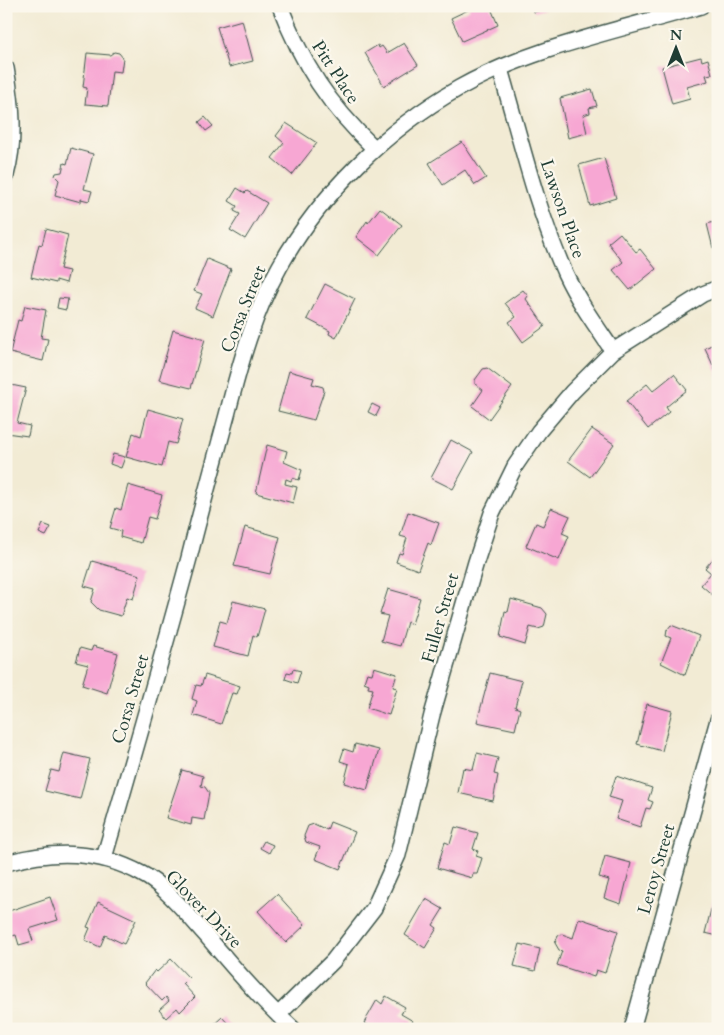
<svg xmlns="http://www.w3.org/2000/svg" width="724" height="1035" font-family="Cardo,serif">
<rect width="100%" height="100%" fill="#fbf7ec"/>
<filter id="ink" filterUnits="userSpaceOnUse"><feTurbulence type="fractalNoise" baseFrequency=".02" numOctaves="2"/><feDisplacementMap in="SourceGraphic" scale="10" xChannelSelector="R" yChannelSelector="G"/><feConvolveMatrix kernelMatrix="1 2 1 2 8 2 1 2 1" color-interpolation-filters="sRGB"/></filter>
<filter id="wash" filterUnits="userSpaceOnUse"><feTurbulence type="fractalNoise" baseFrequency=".0096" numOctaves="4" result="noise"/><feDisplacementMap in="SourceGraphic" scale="20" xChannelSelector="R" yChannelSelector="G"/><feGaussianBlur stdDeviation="1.12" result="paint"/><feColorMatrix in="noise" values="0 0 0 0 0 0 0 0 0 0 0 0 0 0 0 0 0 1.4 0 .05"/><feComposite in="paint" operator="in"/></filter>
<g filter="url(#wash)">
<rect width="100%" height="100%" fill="#f2ebd4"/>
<g id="blocks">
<path fill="#f7a7d3" d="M468,6H490L498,25L462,41L451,18L470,9Z
M532,6H552V7L534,12Z
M242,20L253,61L229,67L217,27Z
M404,43L418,65L384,86L365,53L378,45L379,48L382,46L387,53Z
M114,52L119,53L123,58L121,72L112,71L108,106L85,104L87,88L83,87L87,53L110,55Z
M701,57L702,61L708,59L712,74L706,75L708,81L687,87L690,99L672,104L662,67Z
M592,89L597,106L589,108L590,113L583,115L587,133L568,138L560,98Z
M205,117L213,126L206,131L199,122Z
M286,123L317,143L292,175L272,158L284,143L276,136Z
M462,142L486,178L475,185L465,170L443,185L429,163Z
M71,148L93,154L84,189L92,191L89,201L81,199V202L55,195L59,180L55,176L56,173L62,172L64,163L67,164Z
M604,158L616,198L590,206L579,165Z
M237,188L245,193L247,191L267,203L245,239L230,230L240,214L234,211L237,206L229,201Z
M380,208L402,225L379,255L356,237L367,221L368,223Z
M718,221V247L713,248L707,224Z
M46,229L68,235L60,269L69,271L66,283L56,280V283L31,277L39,244L42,245Z
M620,233L636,252L640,249L656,269L630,290L613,270L623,262L608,243Z
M207,259L231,269L213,316L195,308L202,294L194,291Z
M325,284L355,299L336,338L329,334L330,331L307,319Z
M523,290L528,296L526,299L545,326L523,342L509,322L516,317L505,303Z
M59,298L68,299L66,310L57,308Z
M25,306L46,310L41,338L48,339L43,361L10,353L18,320L21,321Z
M173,330L205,339L191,388L159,380Z
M718,342V376L705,348Z
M487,368L512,387L489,419L472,406L483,390L475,384V380L483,369Z
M289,371L314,378L312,384L323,387L324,391L314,420L278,411Z
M674,374L687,390L666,407L669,412L648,429L626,401L647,384L653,391Z
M6,384L26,388L17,423L30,426L28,436L6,433Z
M372,404L380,408L376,416L368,412Z
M148,409L183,419L176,444L168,442L162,467L126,457L133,433L141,436Z
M592,429L614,444L590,477L568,461Z
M451,440L473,452L453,489L431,478Z
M267,445L287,451L284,462L302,470L299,480L292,478L291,481L286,479L285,484L297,487L293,503L256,493Z
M113,454L125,457L121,468L110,464Z
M128,485L162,495L155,519L148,517L141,543L120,537L121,531L110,528L116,508L121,510Z
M551,508L570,516L562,533L569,536L559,560L526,546L536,523L543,526Z
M408,512L439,523L431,545L428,543L418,570L396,562L399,553L402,554L407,538L400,536Z
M43,524L51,527L46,536L39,533Z
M245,527L280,537L270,574L234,566Z
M718,553V595L716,598L701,585L711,573L705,568Z
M92,561L140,575L133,599L127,597L121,616L99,610L91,602L95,589L84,586Z
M388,589L420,598L412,624L407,622L400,646L381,641L388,616L380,614Z
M511,599L542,608L547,614L544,627L538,629L530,627L525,645L500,637L505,611L508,612Z
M233,601L265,609L257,637L253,635L248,656L213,647L220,621L227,623Z
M671,625L699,636L685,675L661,663L671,638L666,636L667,630Z
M93,646L118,653L107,693L82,685L88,665L76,662L80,648L91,651Z
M374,667L397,674L393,687L397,688L389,715L367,708L373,689L368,688L369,684L364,682L367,673L372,674Z
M293,669L301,671L297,683L285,679L287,672L292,673Z
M490,673L522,681L515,707L520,709L515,730L477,722Z
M205,675L240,686L237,694L232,693L221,724L193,715L197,701L192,699L196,685L201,686Z
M647,704L672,711L662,751L637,744Z
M355,744L379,750L367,790L344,783L349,764L340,761L344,749L353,752Z
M64,753L90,759L80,799L45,791L51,770L59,772Z
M477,753L498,758L494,774L498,775L493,801L458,793L463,768L473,770Z
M182,770L203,776L201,786L205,787L209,793L204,820L192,818L191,825L166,818Z
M616,776L652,788L648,800L653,802L650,809L646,808L640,827L616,819L622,801L609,797Z
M330,822L355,832L340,869L315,859L320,847L306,842L304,836L308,826L314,824L327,830Z
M455,827L478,833L473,849L478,851L476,856L482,858L477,874H473L472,878L437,868L445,842L450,844Z
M264,841L273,845L269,853L260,848Z
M605,856L631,863L621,904L604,898L609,880L599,877Z
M717,886H718V936L705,933Z
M277,894L305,925L286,943L258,911Z
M50,897L58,920L29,929L33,941L19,945L16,935L7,937L6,912Z
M426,899L443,909L433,925L437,928L425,948L405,935Z
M98,902L136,920L124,944L105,935L100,947L85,940L90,928L87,927Z
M579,918L618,931L605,973L596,970L594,977L557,965L562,951L559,950L555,943L558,936L562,934L573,938Z
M520,944L540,949L535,971L514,966Z
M171,959L189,978L183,984L195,997L180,1012L177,1008L166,1018L159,1010L169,1001L166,997L162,1001L145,983L155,970L157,972Z
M386,996L405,1007L401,1014L413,1021L408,1029H375L364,1023L377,1000L382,1004Z
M222,1017L233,1029H209Z"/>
</g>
</g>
<g filter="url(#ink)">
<use href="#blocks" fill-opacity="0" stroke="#3f574c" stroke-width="1"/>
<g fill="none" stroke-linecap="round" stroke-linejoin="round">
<defs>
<path id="street" d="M280,6C303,66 328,104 374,148
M6,68C12,104 16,139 6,175
M500,69C520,137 536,208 565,273C578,301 596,326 613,351
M104,858C133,758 162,658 189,558C201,510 214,463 227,415C240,364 254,312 280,266C321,193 387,129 459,88C532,47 621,30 701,6
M6,863C54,850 98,850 142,874C163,884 189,916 205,934C233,967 261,1000 293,1029
M278,1015L333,961L374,908L398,855L432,715L476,562L492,513L515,466L539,431L572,392L613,351L703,294L718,288
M632,1029L718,720"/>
</defs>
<use href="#street" stroke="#3f574c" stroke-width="18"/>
<use href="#street" stroke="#fff" stroke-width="15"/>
</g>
</g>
<g text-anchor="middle" stroke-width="4.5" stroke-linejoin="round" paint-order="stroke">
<g font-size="18" fill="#1f3d34" stroke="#fbf7ec">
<text transform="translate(336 72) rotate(57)" y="6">Pitt Place</text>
<text transform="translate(563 209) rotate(71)" y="6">Lawson Place</text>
<text transform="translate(243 309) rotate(-68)" y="6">Corsa Street</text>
<text transform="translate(440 618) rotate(-74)" y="6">Fuller Street</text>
<text transform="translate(130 699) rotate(-74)" y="6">Corsa Street</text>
<text transform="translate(656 869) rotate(-74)" y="6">Leroy Street</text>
<text transform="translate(204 909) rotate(46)" y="6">Glover Drive</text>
</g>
</g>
<rect width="724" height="1035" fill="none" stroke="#fbf7ec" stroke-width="25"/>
<g transform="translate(676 48)" stroke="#fbf7ec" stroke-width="4" paint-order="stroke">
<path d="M0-4L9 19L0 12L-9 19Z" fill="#1f3d34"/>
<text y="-8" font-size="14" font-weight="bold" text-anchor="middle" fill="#1f3d34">N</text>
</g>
</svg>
